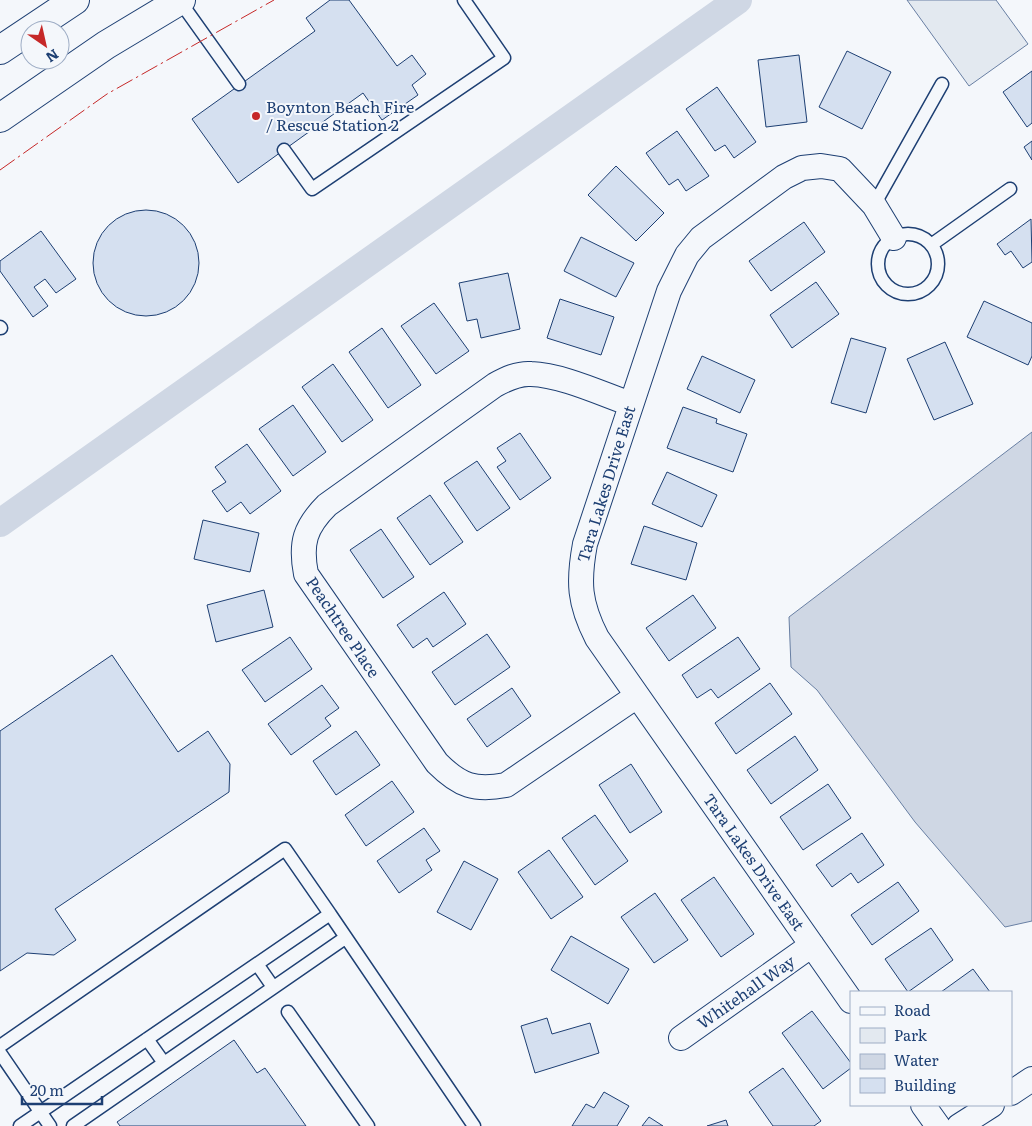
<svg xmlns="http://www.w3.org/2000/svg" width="1032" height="1126" font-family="Literata,serif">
<rect width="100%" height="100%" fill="#f4f7fb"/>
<path fill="#e3e9f0" stroke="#687fa3" d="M907,0H996L1028,44L969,86Z"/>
<path fill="#cfd7e4" stroke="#687fa3" d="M1032,432V921L1005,927L915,822L817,690L791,667L789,617Z"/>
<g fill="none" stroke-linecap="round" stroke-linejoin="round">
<path stroke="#cfd7e4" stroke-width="28" d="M0,523L738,0"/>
</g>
<path fill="#d5e0f0" stroke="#1d3f73" d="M330,0H349L397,66L412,55L426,74L412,85L418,95L382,120L363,93L238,183L192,119L315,31L306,18Z
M847,51L891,72L862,129L819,107Z
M799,55L807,122L766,127L758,60Z
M1032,71V123L1027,127L1003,92Z
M717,87L756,142L734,158L725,145L715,151L686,109Z
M677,131L709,176L686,191L678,179L669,185L646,153Z
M1032,141V160L1024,147Z
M616,166L664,213L636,241L588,195Z
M93 263a53 53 0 1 1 106 0a53 53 0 1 1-106 0Z
M1031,219L1032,262L1023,268L1011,251L1005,255L997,244Z
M804,222L825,252L771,291L749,261Z
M41,231L76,279L56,293L45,279L34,287L48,306L33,317L0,271V261Z
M581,237L634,263L616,297L564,271Z
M508,273L520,329L481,338L477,319L467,321L459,283Z
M816,282L839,314L792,348L770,315Z
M560,299L614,317L601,355L547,338Z
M984,301L1032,323V356L1028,365L967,337Z
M434,303L469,351L436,374L401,326Z
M382,328L421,385L388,408L349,352Z
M851,338L886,348L866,413L831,403Z
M945,342L973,404L934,420L907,359Z
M702,356L755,380L740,413L687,389Z
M333,364L373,420L342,442L302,387Z
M293,405L326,452L293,476L259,429Z
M683,407L717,419L716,423L747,434L733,472L667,448Z
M520,433L551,478L520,500L497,467L506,461L497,448Z
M247,444L281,491L250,514L241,502L227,512L212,491L226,482L215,467Z
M477,461L510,508L477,531L444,483Z
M667,472L717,495L702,527L652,504Z
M430,495L463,542L430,565L397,518Z
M203,520L259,533L250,572L194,559Z
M644,526L697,543L686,580L631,564Z
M381,529L414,577L383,598L350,550Z
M264,590L273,627L216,642L207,605Z
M444,592L466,624L433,647L427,638L413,648L397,625Z
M693,595L716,628L669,661L646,628Z
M487,634L510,667L455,705L432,672Z
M290,637L312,669L265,702L242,670Z
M738,637L760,669L718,698L711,689L697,698L682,675Z
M112,655L178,752L208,731L230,764L229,792L55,909L76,940L54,955L27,953L0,971V731Z
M770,683L792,714L736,754L715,723Z
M322,685L339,708L325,718L331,726L291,755L268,724Z
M512,688L531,716L487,747L467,719Z
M356,731L380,765L336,795L313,761Z
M795,736L818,770L771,804L747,770Z
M631,764L662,812L630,833L599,785Z
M392,781L414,812L366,846L345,815Z
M828,784L851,818L803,850L780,817Z
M595,815L628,861L595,885L562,838Z
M424,828L440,851L426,860L432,870L399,893L377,861Z
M862,833L884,865L858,883L851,873L832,887L816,865Z
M549,850L583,897L551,919L518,872Z
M464,861L498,879L471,930L437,912Z
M714,877L754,934L721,957L681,900Z
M898,882L919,911L872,945L851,915Z
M655,893L688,940L654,963L621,917Z
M931,928L953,960L908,992L885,959Z
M571,936L629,969L608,1004L551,970Z
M973,969L990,992H941Z
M812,1011L851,1063V1068L823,1089L782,1033Z
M547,1018L552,1034L590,1023L599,1053L535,1073L521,1026Z
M234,1040L257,1073L265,1068L306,1126H120L117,1122Z
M783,1068L821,1121L814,1126H773L749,1092Z
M604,1092L629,1106L617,1126H572L586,1104L594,1108Z
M649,1117L663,1126H642Z
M726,1120L728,1126H707Z"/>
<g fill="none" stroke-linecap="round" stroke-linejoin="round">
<defs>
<path id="service" d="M179,0L239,84
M284,150L312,189L504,58L464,0
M874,205L942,84
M878 264a30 30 0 1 1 60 0a30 30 0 1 1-60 0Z
M931,245L1010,189
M0,327L1,328
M257,964L273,987
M288,1012L368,1126
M147,1039L164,1063
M0,1046L285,849L330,914
M0,1053L50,1126
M20,1126L330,914L474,1126
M73,1126L345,938"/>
<path id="minor" d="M631,404C602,394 562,375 531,374C518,373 506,379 495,385L327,505C305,527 300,543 306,574L437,763C460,786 475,791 506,785L637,696
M851,1001L597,638C579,603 578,582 585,544L669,291L687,255L701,238L784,177L802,168L821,166L840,169L874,205L894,238
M681,1038L812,945
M1011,1093L1032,1079
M923,1105L938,1126
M959,1126L992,1105"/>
<path id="secondary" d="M0,50L75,0
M0,118L106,45L181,0"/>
</defs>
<use href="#service" stroke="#1d3f73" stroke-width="15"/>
<use href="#minor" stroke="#1d3f73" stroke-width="26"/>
<use href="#secondary" stroke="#1d3f73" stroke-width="30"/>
<use href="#service" stroke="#f4f7fb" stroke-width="12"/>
<use href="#minor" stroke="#f4f7fb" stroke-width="24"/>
<use href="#secondary" stroke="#f4f7fb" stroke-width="28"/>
<path stroke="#c62828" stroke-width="1" stroke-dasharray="18 4 2.5 4" stroke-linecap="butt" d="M0,170L107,94L274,0"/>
</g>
<circle fill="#c62828" stroke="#f4f7fb" stroke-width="2" cx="256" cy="116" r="5"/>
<g text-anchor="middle" stroke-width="4" stroke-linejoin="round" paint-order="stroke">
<g font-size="16" fill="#1d3f73" stroke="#f4f7fb" text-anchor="start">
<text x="266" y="113">Boynton Beach Fire<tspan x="266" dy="18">/ Rescue Station 2</tspan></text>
</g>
<g font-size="16" fill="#1d3f73" stroke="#f4f7fb">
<text transform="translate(606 484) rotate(-73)" y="6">Tara Lakes Drive East</text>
<text transform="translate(343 627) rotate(56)" y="6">Peachtree Place</text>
<text transform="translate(754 862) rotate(55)" y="6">Tara Lakes Drive East</text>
<text transform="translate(746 992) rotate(-35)" y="6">Whitehall Way</text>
</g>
</g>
<rect x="850" y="991" width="162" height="115" fill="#f4f7fb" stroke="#9eadc5"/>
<rect x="860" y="1007" width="25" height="8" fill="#f4f7fb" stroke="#9eadc5"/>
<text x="894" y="1016" font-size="15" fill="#1d3f73">Road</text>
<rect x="860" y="1028" width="25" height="15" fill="#e3e9f0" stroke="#9eadc5"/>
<text x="894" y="1041" font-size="15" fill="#1d3f73">Park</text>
<rect x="860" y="1054" width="25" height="15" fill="#cfd7e4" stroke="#9eadc5"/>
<text x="894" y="1066" font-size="15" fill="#1d3f73">Water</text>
<rect x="860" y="1078" width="25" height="15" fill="#d5e0f0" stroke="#9eadc5"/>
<text x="894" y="1091" font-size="15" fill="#1d3f73">Building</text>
<g transform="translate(45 45) rotate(146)"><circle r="24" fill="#f4f7fb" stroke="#9eadc5"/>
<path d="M0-4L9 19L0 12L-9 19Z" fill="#c62828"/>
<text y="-8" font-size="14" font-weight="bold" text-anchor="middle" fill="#1d3f73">N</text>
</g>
<path d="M22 1096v8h80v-8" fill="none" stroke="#1d3f73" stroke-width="2.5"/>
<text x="30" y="1096" font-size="15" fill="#1d3f73" stroke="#f4f7fb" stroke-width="4" paint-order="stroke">20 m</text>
</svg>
